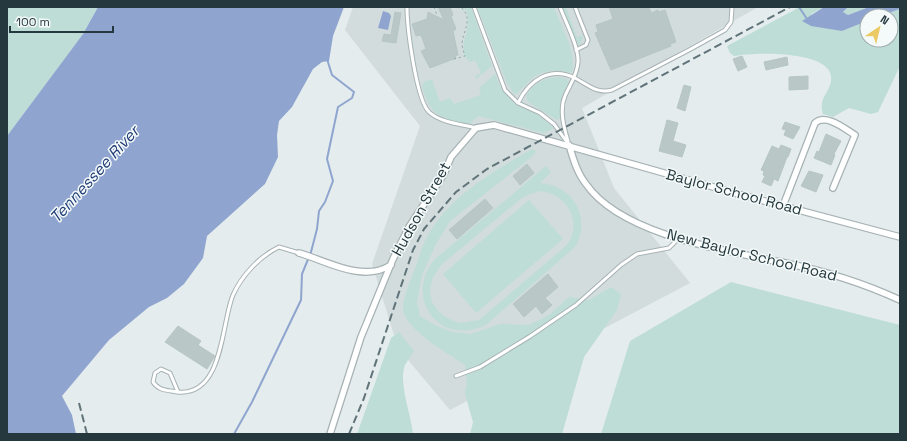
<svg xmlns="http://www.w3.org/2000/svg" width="907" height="441" font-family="'Space Grotesk',sans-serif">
<rect width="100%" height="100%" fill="#e4eced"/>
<path fill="#d2dcdd" d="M353,7H758L582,108L614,188L690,283L450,410L398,348L372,264L420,126L345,30Z"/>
<path fill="#beddd6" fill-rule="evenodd" d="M7,7H98L83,34L7,136Z
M463,7H471L492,66L476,79L475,76L481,73L475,60L470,62C452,47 479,23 463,7Z
M477,7H554C561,26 577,52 572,72C565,74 557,70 550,71C533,73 527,85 515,95L507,83Z
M562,7H566L577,37L583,35L582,41L579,45H576Z
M800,7H824L811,14L842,31L867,21V40H891V16H880L900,9V66L878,112L871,114L849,108L833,117L823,114C817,96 833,92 831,76C828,50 753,52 734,56L730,53L727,46Z
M848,7H869L848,15L843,12Z
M495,74L501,88L511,100L516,105L536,113L554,128L544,133L478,116L470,124C440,120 430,115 422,86L425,81L432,80L440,102L450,98L454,104L481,95L479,88Z
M558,77L567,79L569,83C562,95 559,105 560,118L557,120L528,102L526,96C533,83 544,78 558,77Z
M532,149L536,151L533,156L450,221L436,244L422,275L417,301L420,316L435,325L452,332L471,334L500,324L529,325L549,315L569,297L589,300L611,287L621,294L617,310L584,357L562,434H470L473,422L465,394L467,383L465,365C449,354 405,330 403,309C403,298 410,282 414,271C418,262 420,252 424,243C445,198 491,173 532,149Z
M546,166L551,172L540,183C573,185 592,218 575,247L486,325C441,347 403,300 434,260ZM539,191C566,193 584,221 567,245L479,320L460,323L449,319L439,312L432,302L430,293L432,279L441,265L523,197Z
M529,200L563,239L476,313L443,274Z
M731,282L900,325V434H601L630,341Z
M399,332L414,351C411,356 408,360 405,365C398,382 411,414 413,434H357L391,338Z"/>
<path fill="#8fa5cf" d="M98,7H344L333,36L329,61L322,62L313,69L292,107L279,121L277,135L278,157L265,184L207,236L203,258L184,284L167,298L149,307L109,340L62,396L72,415L76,434H7V136L83,34Z
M824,7H848L843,12L848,15L869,7H900V9L880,16H867V21L842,31L811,26L802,21Z
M383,11L389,13L391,16L388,30L378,28Z"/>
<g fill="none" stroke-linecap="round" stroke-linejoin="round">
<path stroke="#8fa5cf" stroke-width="2" d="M799,7L807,19
M234,434L252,402L301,300L302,274L311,252L317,229L319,211L325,202L333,181L327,159L338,107L352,98L354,92L332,75L327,59"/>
</g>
<path fill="#b9c7c7" stroke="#b6c5c6" d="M438,7H450L453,15L451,16L456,29L453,31L458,55L455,56L456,58L430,68L421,51L426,49L421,35L416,36L412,24L427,19L428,12L444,20Z
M609,7H649L651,13L658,10L659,12L665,10L676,42L670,44L671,46L611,70L595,33L598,32L596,25L613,19Z
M395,12L401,13L396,43L382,41L384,34L391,35Z
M742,56L747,67L738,71L733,59Z
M787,57L788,65L766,70L764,62Z
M808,76V89L789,90V77Z
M684,85L691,87L685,111L677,108Z
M667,120L678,123L673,141L686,145L682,157L659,151Z
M785,122L800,127L793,139L784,135L786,130L782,129Z
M826,134L841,141L834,154L835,155L831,165L814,158L817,151L819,152Z
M781,145L791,149L788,157H787L778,181L774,179L771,186L762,182L765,176L763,175L764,171L761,170L772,146L779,149Z
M527,164L534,173L520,185L513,176Z
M809,171L823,175L816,192L801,186Z
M485,199L493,208L457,239L449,230Z
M548,274L558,287L545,298L552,305L542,314L536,306L524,317L513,304Z
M178,326L201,341L198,345L215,356L207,369L165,342Z"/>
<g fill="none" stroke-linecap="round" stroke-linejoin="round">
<defs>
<path id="service" d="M407,7C407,27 416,99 429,112C441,123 461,124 476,128
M474,7L505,90L518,103L540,113L554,124L569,145
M560,7C565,21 579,47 578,62C577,76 570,84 565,96C559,110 564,128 568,141
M575,7L588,40L586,45L576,50
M518,103C529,80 550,66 575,78C588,85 597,94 612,90L689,50L725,30L731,22L732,7
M456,376L480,367L529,337L576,305L621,265L637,254L669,248L678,239
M178,392L170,373L161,369L155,373L153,382C159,391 167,390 177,392C224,397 221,323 233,295C242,275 260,256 279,247L299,253"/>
<path id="minor" d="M569,145C573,158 577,173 586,184C621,235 727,251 785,263C825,271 863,283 900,300
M783,206L815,123C826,113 845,129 855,135L833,188
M299,253C327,261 363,283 391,265
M330,434L361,337L393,259L409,227L444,174L451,157L476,128L494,125L738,194L900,237"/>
</defs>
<use href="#service" stroke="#a7b2b5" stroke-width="5"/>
<use href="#minor" stroke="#a7b2b5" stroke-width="8"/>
<path stroke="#86a7af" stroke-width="1" stroke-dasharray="2 3" stroke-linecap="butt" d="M434,7L437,15
M454,59L465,56C464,52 462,48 462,44C463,29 474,20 461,7"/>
<use href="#service" stroke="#fff" stroke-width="3"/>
<use href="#minor" stroke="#fff" stroke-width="5.5"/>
<path stroke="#5f7379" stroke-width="2" stroke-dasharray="8 4" stroke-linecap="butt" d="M79,403L87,434
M349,434L364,398L413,250L424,229L456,192L487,169L790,7"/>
</g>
<g text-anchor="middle" stroke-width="3" stroke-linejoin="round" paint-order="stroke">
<g font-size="15" fill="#24383e" stroke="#f4f9f9">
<text transform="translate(734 192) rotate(15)" y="5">Baylor School Road</text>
<text transform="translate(421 209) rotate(-61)" y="5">Hudson Street</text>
<text transform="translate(752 255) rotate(14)" y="5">New Baylor School Road</text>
</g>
<g font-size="16" font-style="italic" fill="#213d77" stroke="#f4f9f9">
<text transform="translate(94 174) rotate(-48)" y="6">Tennessee River</text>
</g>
</g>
<rect width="907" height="441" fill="none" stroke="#24383e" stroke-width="16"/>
<g transform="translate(879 28) rotate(35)"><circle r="19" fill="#f4f9f9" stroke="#a1acae"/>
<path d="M0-3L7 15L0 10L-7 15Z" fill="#ebca63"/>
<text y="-6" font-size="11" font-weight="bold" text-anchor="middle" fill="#24383e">N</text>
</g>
<path d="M10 26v6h103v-6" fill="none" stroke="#24383e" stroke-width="2"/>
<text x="16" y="26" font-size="12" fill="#24383e" stroke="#f4f9f9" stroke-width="3" paint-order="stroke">100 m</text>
</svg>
